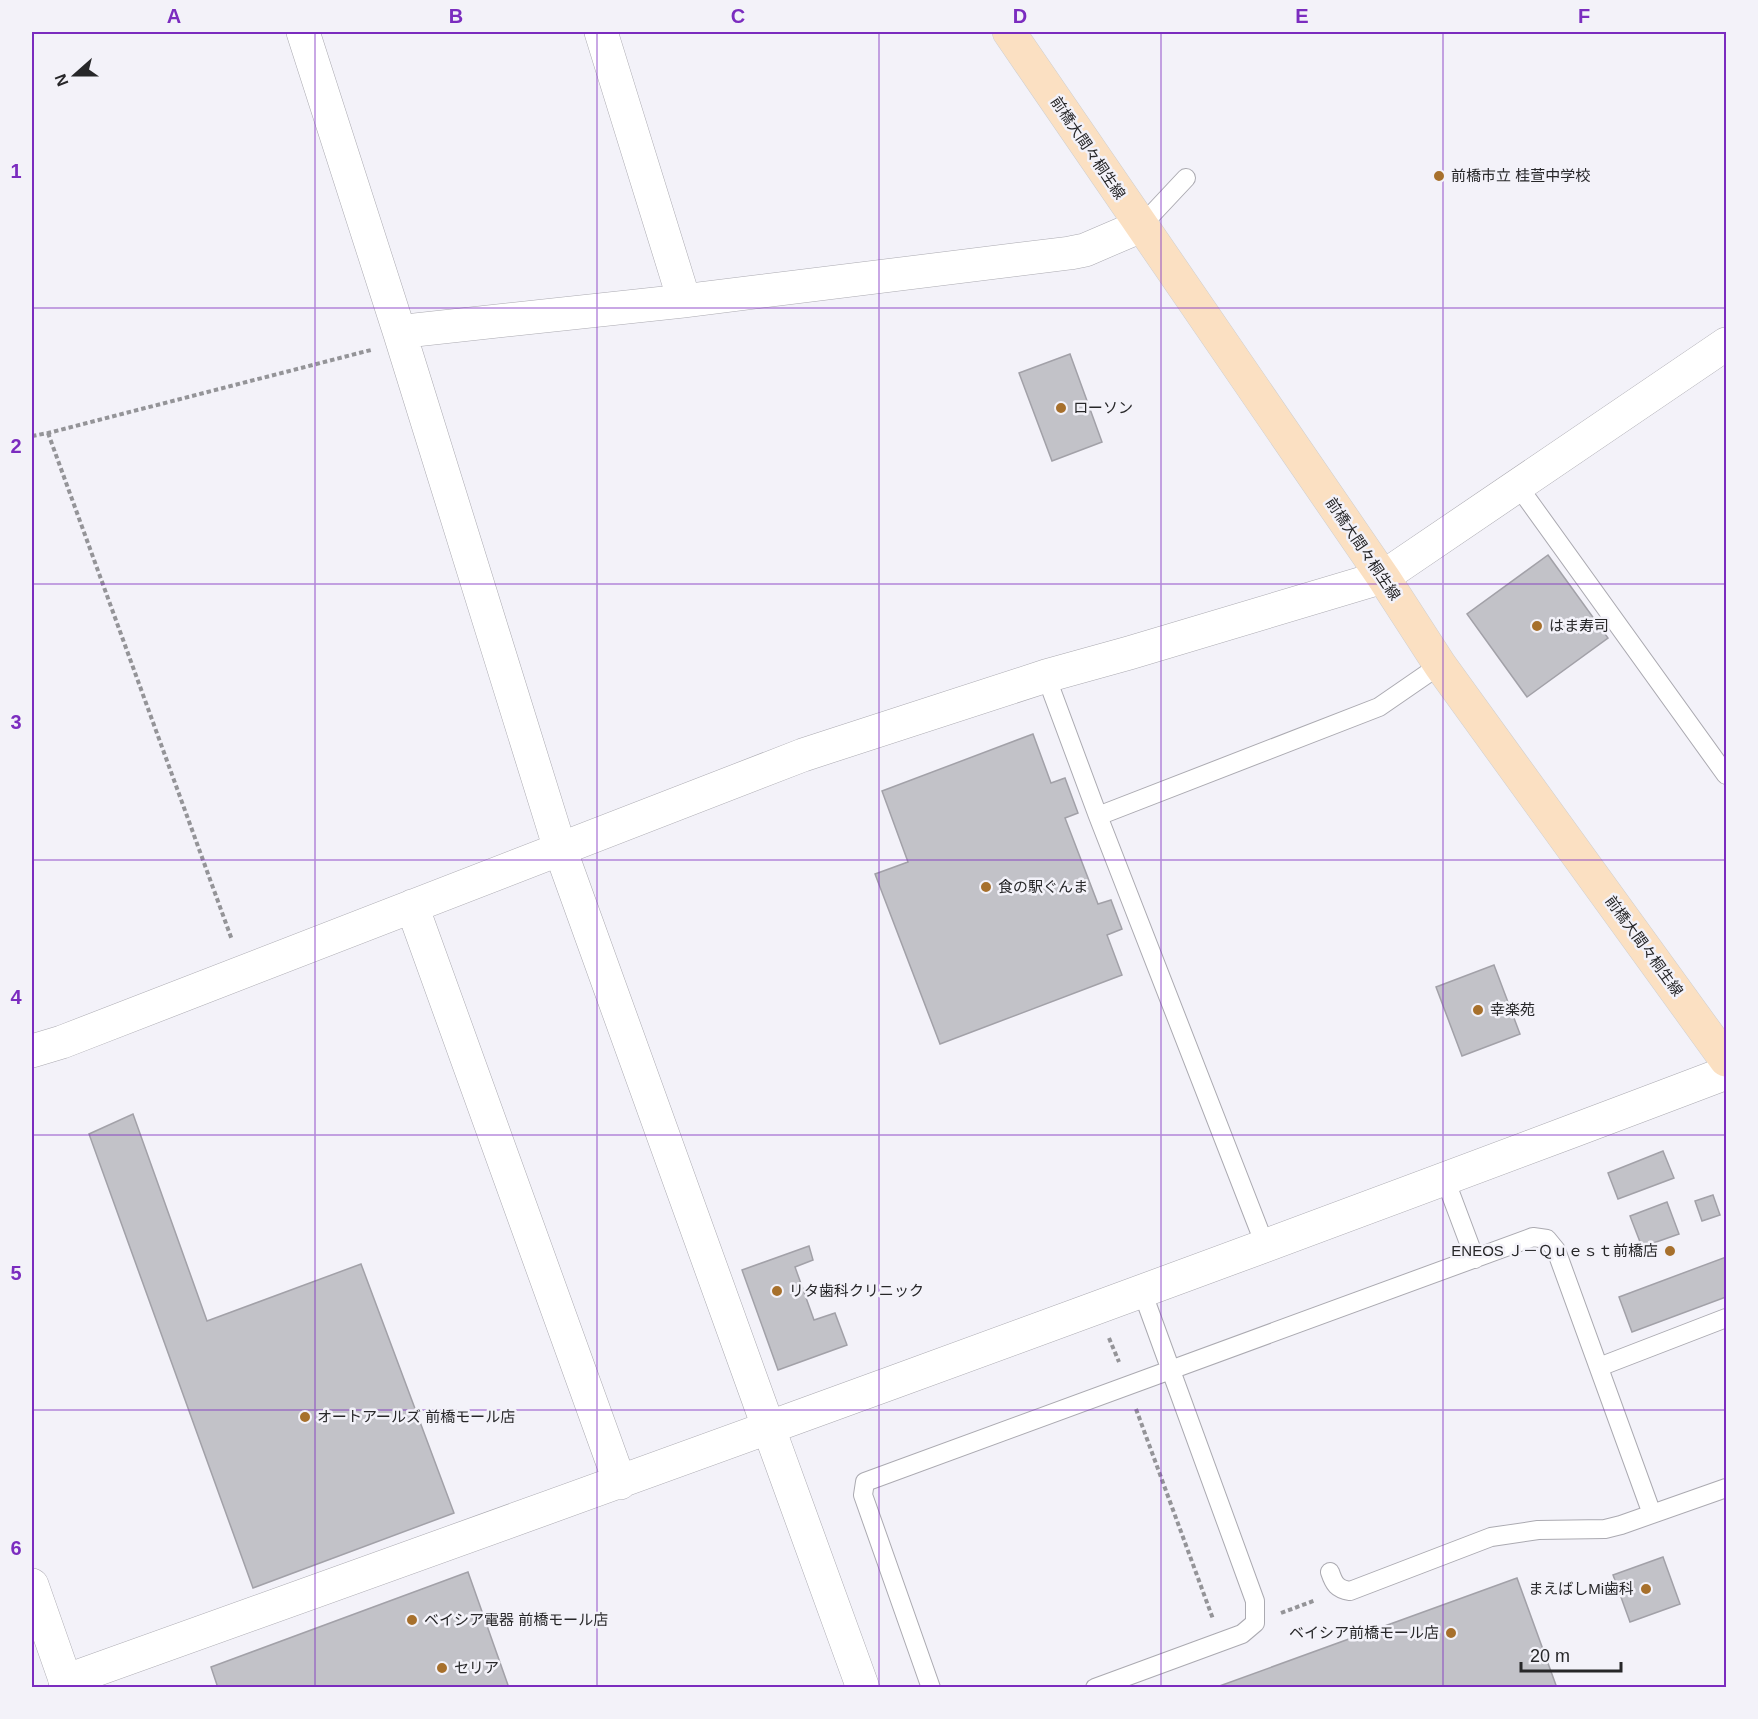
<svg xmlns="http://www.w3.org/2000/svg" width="1758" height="1719" font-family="Helvetica,'Noto Sans JP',sans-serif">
<rect width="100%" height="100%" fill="#f3f2f9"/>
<path fill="#c2c2c8" stroke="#a2a1a8" stroke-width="1.5" d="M1070,354L1102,442L1052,461L1019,373Z
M1548,555L1608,638L1527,697L1467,614Z
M1033,734L1051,783L1065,778L1078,813L1065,818L1098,904L1111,900L1122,929L1107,935L1122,975L940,1044L875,874L908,862L882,791Z
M1494,965L1520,1034L1462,1056L1436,987Z
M133,1114L207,1321L361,1264L454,1513L253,1588L89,1134Z
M1663,1151L1674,1178L1618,1199L1608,1173Z
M1713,1195L1720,1215L1702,1221L1695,1201Z
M1667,1202L1679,1234L1642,1247L1630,1216Z
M809,1246L813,1260L795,1267L814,1320L835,1313L847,1345L778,1370L742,1270Z
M1726,1257V1297L1632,1332L1619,1297Z
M1663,1557L1680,1604L1630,1622L1613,1575Z
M468,1572L509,1688H218L211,1667Z
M1517,1578L1557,1688H1214Z"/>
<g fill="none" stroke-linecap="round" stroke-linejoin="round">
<defs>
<path id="service" d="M1141,226L1186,178
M1518,486L1726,775
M1046,676L1098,816L1265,1245
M1098,816L1379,707L1440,665
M1445,1179L1475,1259
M1599,1367L1726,1318
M1330,1572C1334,1584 1337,1589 1350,1591L1491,1537L1538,1530L1605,1529L1621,1525L1726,1488
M931,1688L863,1495L865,1482L1533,1237L1547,1239L1556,1250L1652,1514
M1095,1688L1242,1634L1255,1623V1601L1142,1291"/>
<path id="minor" d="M303,32L400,334L560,849L769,1429
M601,32L680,287L683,301
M400,334L415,330L683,301L1070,253L1085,250L1141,226
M32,1585L68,1688"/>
<path id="tertiary" d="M412,906L620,1483
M32,1051L62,1042L803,755L1046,676L1129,653L1383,577L1726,344
M769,1429L863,1688
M65,1681C621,1482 1175,1282 1726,1073"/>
<path id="primary" d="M1009,32L1383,577L1440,665L1726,1060"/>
</defs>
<use href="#service" stroke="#abaab1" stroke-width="20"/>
<use href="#minor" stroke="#abaab1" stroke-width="34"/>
<use href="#tertiary" stroke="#abaab1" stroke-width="34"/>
<use href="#primary" stroke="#cfcfd0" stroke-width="34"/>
<path stroke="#949498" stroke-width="4" stroke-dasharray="4.5 3" stroke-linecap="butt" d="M48,433L232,940
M32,436L48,433L371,350
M1109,1338L1119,1362
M1136,1409L1213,1619
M1281,1613L1316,1600"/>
<use href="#service" stroke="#fff" stroke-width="18"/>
<use href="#minor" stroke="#fff" stroke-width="33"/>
<use href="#tertiary" stroke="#fff" stroke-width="33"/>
<use href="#primary" stroke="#fbe0c2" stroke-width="33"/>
</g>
<path fill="none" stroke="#7b2cbf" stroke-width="1.5" stroke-opacity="0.55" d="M315,32V1688M597,32V1688M879,32V1688M1161,32V1688M1443,32V1688M32,308H1726M32,584H1726M32,860H1726M32,1135H1726M32,1410H1726"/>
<g fill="#a7702c" stroke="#f3f2f9" stroke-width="2">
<circle cx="1439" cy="176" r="6"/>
<circle cx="1061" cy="408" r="6"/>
<circle cx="1537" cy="626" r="6"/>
<circle cx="986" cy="887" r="6"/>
<circle cx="1478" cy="1010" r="6"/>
<circle cx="1670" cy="1251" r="6"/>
<circle cx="777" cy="1291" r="6"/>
<circle cx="305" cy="1417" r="6"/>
<circle cx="1646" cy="1589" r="6"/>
<circle cx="412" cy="1620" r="6"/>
<circle cx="1451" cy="1633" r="6"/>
<circle cx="442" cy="1668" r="6"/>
</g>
<g text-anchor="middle" stroke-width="5" stroke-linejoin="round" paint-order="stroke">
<g font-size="15" fill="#272729" stroke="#f3f2f9">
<text transform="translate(1088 148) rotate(56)" y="5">前橋大間々桐生線</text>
<text transform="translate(1363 549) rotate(56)" y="5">前橋大間々桐生線</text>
<text transform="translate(1644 946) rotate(54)" y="5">前橋大間々桐生線</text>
</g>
<g font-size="15" fill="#272729" stroke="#f3f2f9" text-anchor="start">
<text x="1451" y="181">前橋市立 桂萱中学校</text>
<text x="1073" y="413">ローソン</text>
<text x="1549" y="631">はま寿司</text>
<text x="998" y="892">食の駅ぐんま</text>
<text x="1490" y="1015">幸楽苑</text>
<text x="1658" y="1256" text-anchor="end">ENEOS Ｊ－Ｑｕｅｓｔ前橋店</text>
<text x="789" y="1296">リタ歯科クリニック</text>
<text x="317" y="1422">オートアールズ 前橋モール店</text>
<text x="1634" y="1594" text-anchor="end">まえばしMi歯科</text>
<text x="424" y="1625">ベイシア電器 前橋モール店</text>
<text x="1439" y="1638" text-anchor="end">ベイシア前橋モール店</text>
<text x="454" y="1673">セリア</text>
</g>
</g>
<rect width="1758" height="1719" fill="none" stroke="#f3f2f9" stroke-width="66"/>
<g transform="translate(75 75) rotate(249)" stroke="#f3f2f9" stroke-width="4.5" paint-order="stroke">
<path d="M0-4.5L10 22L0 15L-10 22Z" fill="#272729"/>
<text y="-9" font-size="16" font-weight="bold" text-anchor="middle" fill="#272729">N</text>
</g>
<path d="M1521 1662v9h100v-9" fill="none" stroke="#272729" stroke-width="3"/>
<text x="1530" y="1662" font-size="18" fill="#272729" stroke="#f3f2f9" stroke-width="4.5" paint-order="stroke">20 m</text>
<rect x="33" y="33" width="1692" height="1653" fill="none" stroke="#7b2cbf" stroke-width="2"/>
<g font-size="20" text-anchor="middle" font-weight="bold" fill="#7b2cbf">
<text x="174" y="23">A</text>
<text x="456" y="23">B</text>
<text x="738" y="23">C</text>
<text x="1020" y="23">D</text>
<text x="1302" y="23">E</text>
<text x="1584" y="23">F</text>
<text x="16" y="178">1</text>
<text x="16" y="453">2</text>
<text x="16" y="729">3</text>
<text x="16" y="1004">4</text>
<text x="16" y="1280">5</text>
<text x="16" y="1555">6</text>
</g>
</svg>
